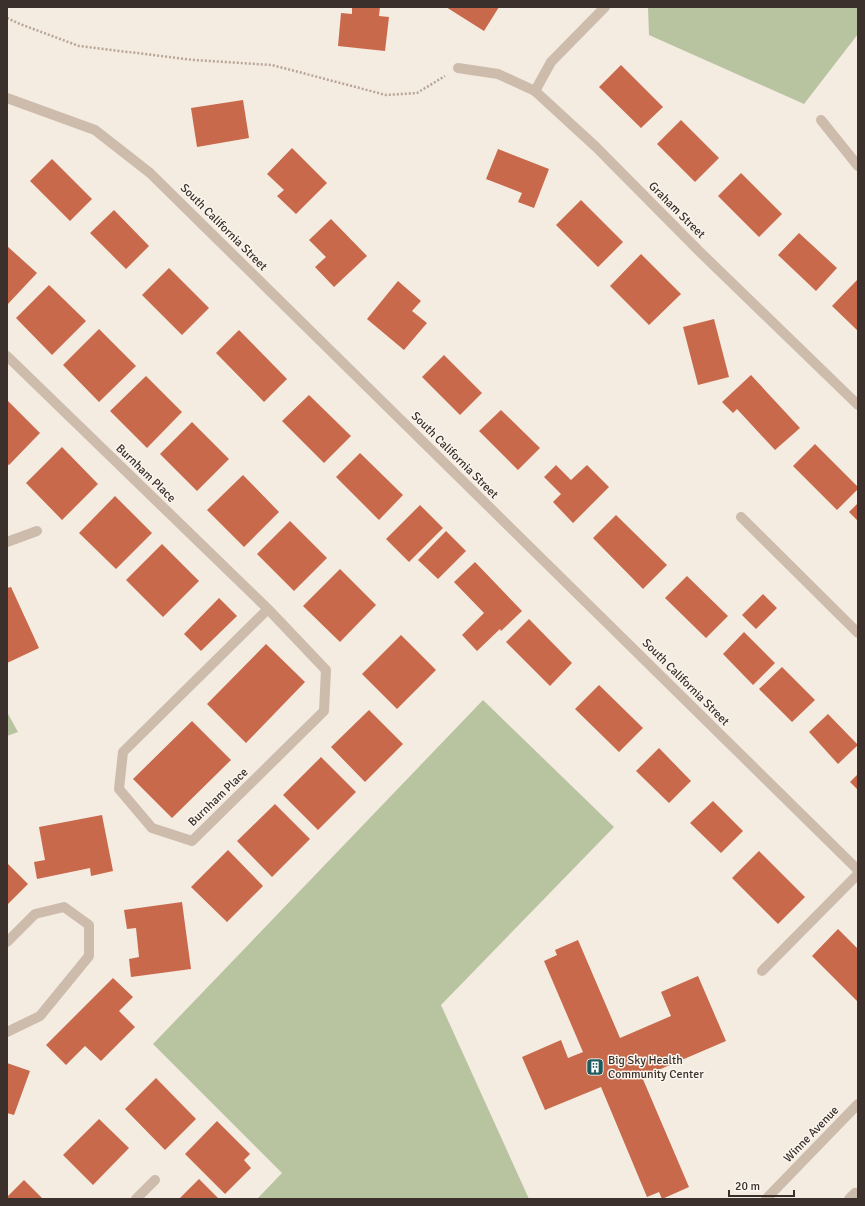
<svg xmlns="http://www.w3.org/2000/svg" width="865" height="1206" font-family="Signika,sans-serif">
<rect width="100%" height="100%" fill="#f4ebe1"/>
<path fill="#b8c4a0" d="M648,7H858V34L804,104L649,35Z
M483,700L614,827L441,1005L529,1199H257L282,1173L153,1044Z
M7,712L18,732L7,736Z"/>
<path fill="#c8694b" d="M352,7H380L379,16L389,17L385,51L338,46L341,13L352,14Z
M446,7H499L484,31Z
M621,65L663,107L641,128L599,87Z
M243,100L249,138L197,147L191,108Z
M681,120L719,158L695,182L657,144Z
M292,148L327,183L296,214L277,196L284,190L267,174Z
M498,149L549,169L534,208L518,202L522,193L486,179Z
M52,159L92,199L70,221L30,181Z
M741,173L782,214L759,237L718,196Z
M581,200L623,242L598,267L556,225Z
M114,210L149,246L126,269L90,233Z
M331,219L367,256L334,287L315,267L326,257L309,240Z
M799,233L837,268L816,291L778,255Z
M7,246L37,273L7,305Z
M641,254L681,294L649,325L610,286Z
M169,268L209,308L182,335L142,295Z
M857,280L858,281V331L832,306Z
M398,281L421,301L412,311L427,323L404,350L367,319Z
M49,285L86,321L52,355L16,318Z
M714,319L729,377L698,385L683,327Z
M99,329L136,366L99,402L63,365Z
M239,330L287,379L264,402L216,353Z
M444,355L482,393L460,415L422,377Z
M751,375L800,428L775,450L737,409L733,413L722,402Z
M146,376L182,412L147,448L110,411Z
M309,395L351,436L324,463L282,421Z
M7,400L40,433L9,465L7,464Z
M501,410L540,448L518,470L479,431Z
M192,422L229,459L197,491L160,454Z
M815,444L858,487V489L837,510L793,466Z
M62,447L98,484L62,520L26,483Z
M360,453L403,495L379,520L336,477Z
M556,465L571,480L587,465L609,487L573,523L553,502L561,494L544,477Z
M243,475L279,512L244,547L207,510Z
M115,496L152,533L116,569L79,533Z
M858,503V521L849,512Z
M420,505L443,528L409,562L386,539Z
M616,515L667,565L643,589L593,538Z
M290,521L327,558L294,591L257,554Z
M446,531L466,551L438,579L418,560Z
M162,544L199,581L163,617L126,580Z
M475,562L522,611L501,631L500,629L477,651L462,635L484,613L454,582Z
M340,569L376,605L340,642L303,606Z
M687,576L728,616L706,638L665,598Z
M11,587L39,648L7,663V588Z
M763,594L777,608L756,629L742,615Z
M219,598L237,616L201,651L184,634Z
M529,619L572,663L550,686L506,642Z
M744,632L775,663L753,685L723,654Z
M401,635L436,670L397,709L362,674Z
M266,644L305,682L246,743L207,704Z
M782,667L815,700L792,722L759,689Z
M599,685L643,728L619,752L575,709Z
M369,710L403,744L365,782L331,747Z
M828,714L858,745L838,764L809,732Z
M192,721L231,760L172,818L133,779Z
M659,748L691,781L669,803L636,771Z
M321,757L356,792L318,830L283,795Z
M858,774V790L850,782Z
M713,801L743,831L721,853L690,823Z
M275,804L310,839L272,877L237,841Z
M102,815L113,871L91,876L90,868L37,879L34,862L45,860L39,827Z
M228,850L263,886L227,922L191,887Z
M759,851L805,897L778,924L732,878Z
M8,864L28,884L7,905V866Z
M182,902L191,969L131,977L129,959L139,957L136,928L127,929L124,910Z
M838,929L858,949V1002L812,956Z
M578,940L620,1038L671,1016L661,992L698,976L726,1041L642,1077L689,1187L662,1199L659,1192L647,1197L601,1087L545,1110L522,1057L561,1040L568,1058L583,1052L544,961L557,955L555,950Z
M113,978L133,997L119,1011L135,1027L101,1061L85,1046L66,1065L46,1045Z
M7,1063L30,1071L14,1115L7,1113Z
M156,1078L196,1119L165,1150L125,1109Z
M99,1119L129,1148L93,1185L63,1155Z
M217,1121L250,1154L244,1160L251,1168L225,1194L185,1154Z
M199,1179L219,1199H179Z
M24,1180L43,1199H7V1197Z"/>
<g fill="none" stroke-linecap="round" stroke-linejoin="round">
<path stroke="#b9a596" stroke-width="2.5" stroke-dasharray="2 2" stroke-linecap="butt" d="M7,18L20,24L79,46L194,60L272,65L386,95L417,93L445,76"/>
<path stroke="#cdbbac" stroke-width="10" d="M535,91L551,62L605,7
M821,120L858,166
M741,517L858,633
M7,542L37,531
M762,971L858,874
M849,1199L855,1193L858,1195"/>
<path stroke="#cdbbac" stroke-width="10" d="M458,68L498,74L535,91L596,147L701,253L858,405
M7,98L95,130L150,173L858,870
M7,356L268,609L326,670L324,711L192,841L152,828L119,789L123,752L268,609
M7,942L35,914L64,907L89,925V956L40,1016L7,1032
M136,1199L155,1180
M766,1199L858,1104"/>
</g>
<defs>
<symbol id="building-square" viewBox="-11 -11 22 22"><rect x="-9" y="-9" width="18" height="18" rx="4" fill="#1f5a5e" stroke="#fbf5ee"/><path d="M-4-6H4V6H1V3H-1V6H-4ZM-2.5-4.3h1.7v1.8h-1.7ZM.8-4.3h1.7v1.8H.8ZM-2.5-1h1.7V.8h-1.7ZM.8-1h1.7V.8H.8Z" fill="#fff"/></symbol>
</defs>
<g fill-rule="evenodd">
<use href="#building-square" x="585" y="1057" width="20" height="20"/>
</g>
<g text-anchor="middle" stroke-width="3" stroke-linejoin="round" paint-order="stroke">
<g font-size="12" fill="#3b302b" stroke="#fbf5ee">
<text transform="translate(677 210) rotate(45)" y="4">Graham Street</text>
<text transform="translate(224 227) rotate(45)" y="4">South California Street</text>
<text transform="translate(455 455) rotate(45)" y="4">South California Street</text>
<text transform="translate(146 473) rotate(44)" y="4">Burnham Place</text>
<text transform="translate(686 682) rotate(45)" y="4">South California Street</text>
<text transform="translate(218 797) rotate(-44)" y="4">Burnham Place</text>
<text transform="translate(811 1134) rotate(-46)" y="4">Winne Avenue</text>
</g>
<g font-size="12" fill="#3b302b" stroke="#fbf5ee" text-anchor="start">
<text x="608" y="1064">Big Sky Health<tspan x="608" dy="14">Community Center</tspan></text>
</g>
</g>
<rect width="865" height="1206" fill="none" stroke="#3b302b" stroke-width="16"/>
<path d="M729 1190v6h65v-6" fill="none" stroke="#3b302b" stroke-width="2"/>
<text x="735" y="1190" font-size="12" fill="#3b302b" stroke="#fbf5ee" stroke-width="3" paint-order="stroke">20 m</text>
</svg>
